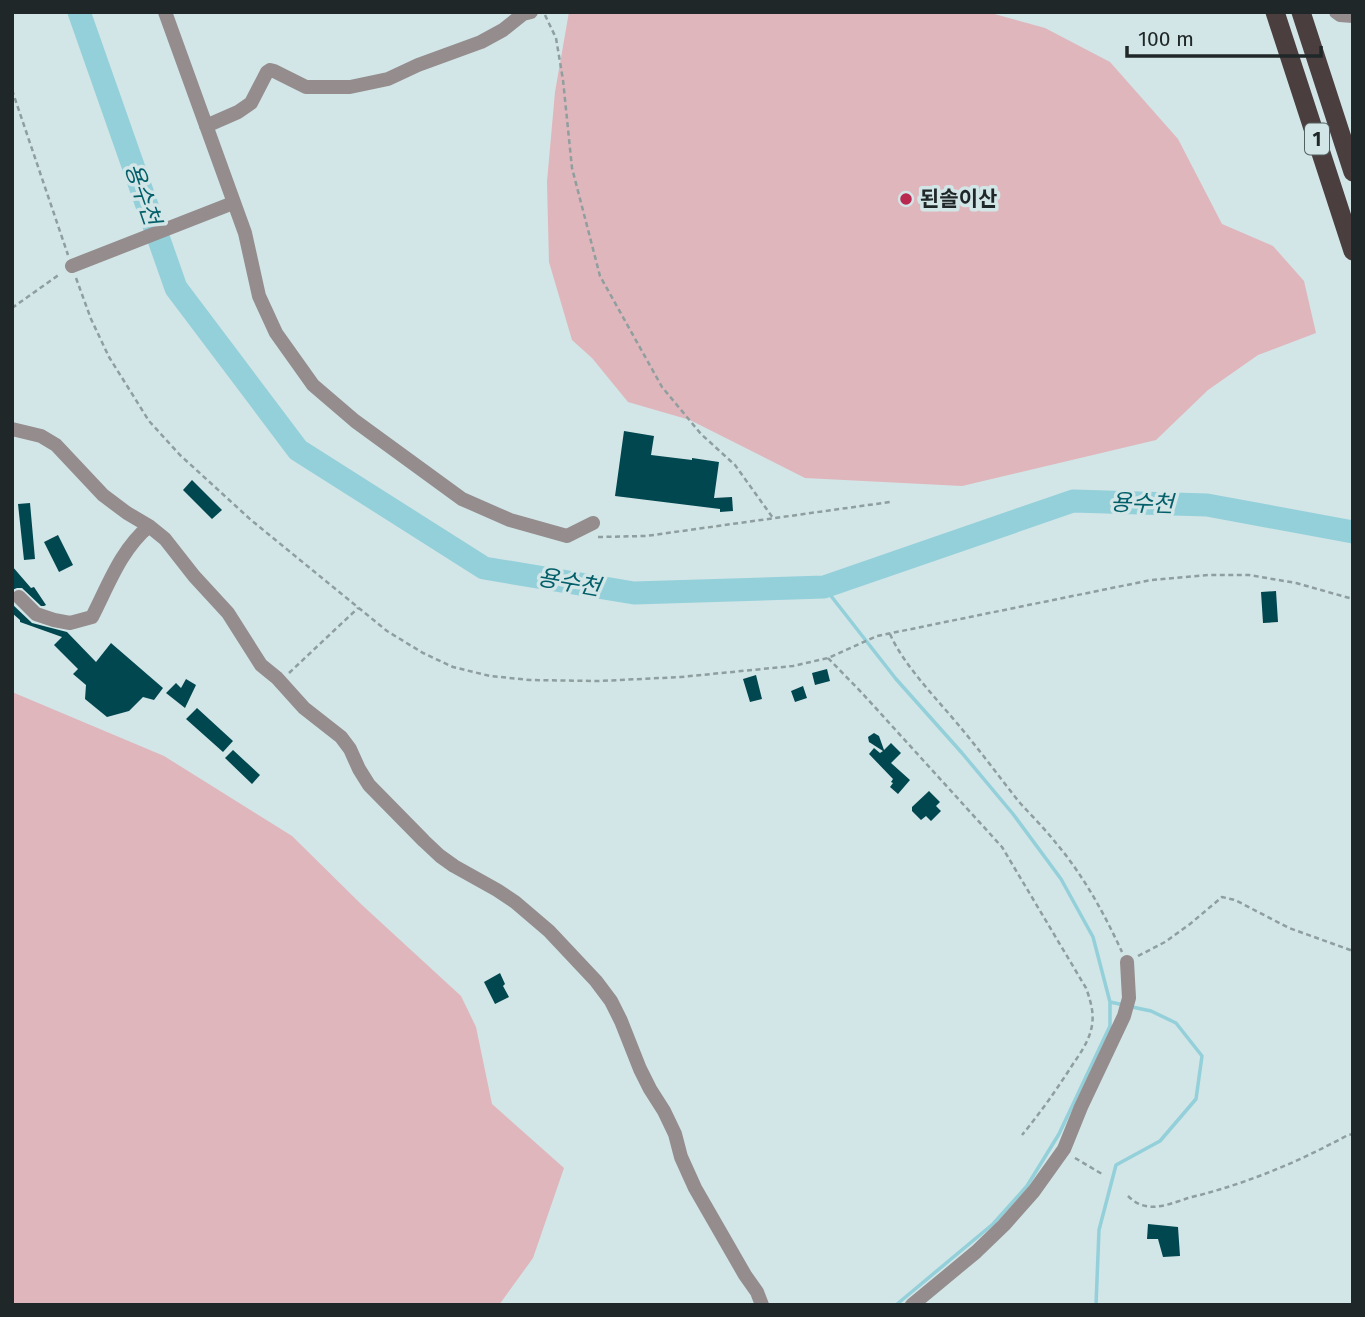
<svg xmlns="http://www.w3.org/2000/svg" width="1365" height="1317" font-family="'Fira Sans','Noto Sans KR',sans-serif">
<rect width="100%" height="100%" fill="#d2e5e7"/>
<path fill="#dfb6bb" d="M569,12H987L1045,28L1110,62L1178,139L1222,224L1273,246L1304,281L1316,333L1258,355L1208,390L1156,440L962,486L805,478L690,420L628,402L592,358L572,340L549,262L547,182L555,92Z
M12,692L164,756L292,836L362,905L461,996L476,1027L492,1104L564,1168L533,1258L499,1305H12Z"/>
<g fill="none" stroke-linecap="round" stroke-linejoin="round">
<path stroke="#93d0da" stroke-width="3.5" d="M824,587L896,679L962,753L1013,814L1061,879L1093,937L1110,1002L1124,1005
M896,1305L993,1224L1027,1186L1059,1134L1110,1026V1002
M1096,1305L1099,1230L1116,1165L1160,1141L1196,1099L1202,1056L1176,1023L1151,1011L1132,1007"/>
<path stroke="#93d0da" stroke-width="23" d="M79,12L176,288L298,450L484,568L634,593L824,587L1073,501L1207,505L1353,532"/>
</g>
<path fill="#004750" d="M624,431L654,436L651,455L692,460V458L719,462L714,498L732,497L733,511L720,512V509L615,496Z
M192,480L222,510L212,519L183,490Z
M30,503L35,559L24,560L18,504Z
M58,535L73,565L59,572L44,542Z
M12,566L31,588L34,587L46,605L44,606H41L22,588H17L12,590Z
M1276,591L1278,622L1263,623L1261,592Z
M12,604L32,623L67,632L96,662L111,643L163,688L154,700L143,697L129,711L107,717L85,699L86,685L73,674L78,669L54,645L62,637L20,622V620L12,613Z
M827,669L830,681L815,685L812,673Z
M756,675L762,699L750,702L743,679Z
M186,679L196,685L185,708L166,693L176,683L181,688Z
M803,686L807,698L795,702L791,691Z
M197,708L233,741L223,752L186,719Z
M874,733L879,736L884,750L891,743L901,753L891,763L910,780L898,794L890,787L893,783L891,782L893,779L869,754L874,748L880,753L883,751L869,742L868,737Z
M233,750L260,775L252,784L225,758Z
M929,791L940,802L936,806L941,811L931,821L926,816L921,820L912,811V807Z
M500,973L505,984L503,986L509,997L495,1004L484,982Z
M1148,1224L1178,1227L1180,1256L1163,1257L1158,1239H1147Z"/>
<g fill="none" stroke-linecap="round" stroke-linejoin="round">
<path stroke="#8f9e9f" stroke-width="2.5" stroke-dasharray="5 3.5" stroke-linecap="butt" d="M545,15L556,38L563,80L572,168L600,276L662,387L701,434L735,465L773,518
M12,90L68,255
M76,278L91,319L109,357L149,421L180,455L251,520L387,631L423,653L453,667L490,676L530,680L599,681L681,677L793,666L828,658L877,636L1151,580L1208,575H1249L1296,583L1353,599
M12,308L60,274
M598,537L646,536L890,502
M890,634C904,666 938,700 961,728C981,752 1000,778 1020,803C1032,816 1045,829 1056,843C1083,875 1104,913 1122,952
M828,658L862,693L1002,847L1086,988C1091,1002 1095,1015 1091,1030C1088,1042 1080,1054 1073,1064C1057,1089 1041,1112 1022,1135
M289,673L358,608
M1138,956L1165,942L1190,924L1222,897L1235,900L1289,928L1353,951
M1075,1158L1102,1174
M1128,1196C1133,1201 1139,1205 1146,1206C1159,1209 1176,1202 1188,1198C1246,1184 1296,1163 1348,1135L1353,1134"/>
<path stroke="#948c8d" stroke-width="14" d="M165,12L245,233L259,296L276,333L313,385L355,421L462,499L510,520L567,536L593,523
M1336,12L1340,15L1353,16
M206,126L238,112L251,103L267,72L270,70L274,71L306,87H350L388,79L418,65L481,42L503,30L523,14L531,12
M72,266L233,203
M12,429L41,436L56,445L103,495L127,513L149,526L165,539L194,576L228,613L261,665L277,678L304,708L341,737L350,749L359,769L369,785L424,841L440,856L454,866L497,890L515,902L549,931L596,981L611,1001L621,1021L640,1069L650,1089L664,1111L675,1134L681,1157L695,1188L745,1275L757,1292L762,1305
M19,597L36,614L54,620L70,623L92,617C109,584 120,551 149,526
M912,1305L976,1252L1004,1225L1034,1191L1064,1149L1081,1107L1124,1016L1129,998L1127,962"/>
<path stroke="#4a3e3e" stroke-width="19" d="M1275,12L1353,251
M1301,12L1353,172"/>
</g>
<circle fill="#b8284f" stroke="#d2e5e7" stroke-width="2.5" cx="906" cy="199" r="7"/>
<g text-anchor="middle" stroke-width="7" stroke-linejoin="round" paint-order="stroke">
<rect fill="#d2e5e7" stroke="#556061" stroke-width="2" x="1305" y="123.5" width="24" height="31" rx="5"/>
<g font-size="19" font-weight="bold" fill="#202728">
<text x="1317" y="146">1</text>
</g>
<g font-size="21" font-weight="bold" fill="#202728" stroke="#d2e5e7" text-anchor="start">
<text x="920" y="206">된솔이산</text>
</g>
<g font-size="23" font-style="italic" fill="#035f69" stroke="#d2e5e7">
<text transform="translate(143 194) rotate(71)" y="8">용수천</text>
<text transform="translate(1142 503) rotate(2)" y="8">용수천</text>
<text transform="translate(569 582) rotate(10)" y="8">용수천</text>
</g>
</g>
<rect width="1365" height="1317" fill="none" stroke="#202728" stroke-width="28"/>
<path d="M1127 46v10h194v-10" fill="none" stroke="#202728" stroke-width="3.5"/>
<text x="1138" y="46" font-size="21" fill="#202728" stroke="#d2e5e7" stroke-width="5" paint-order="stroke">100 m</text>
</svg>
